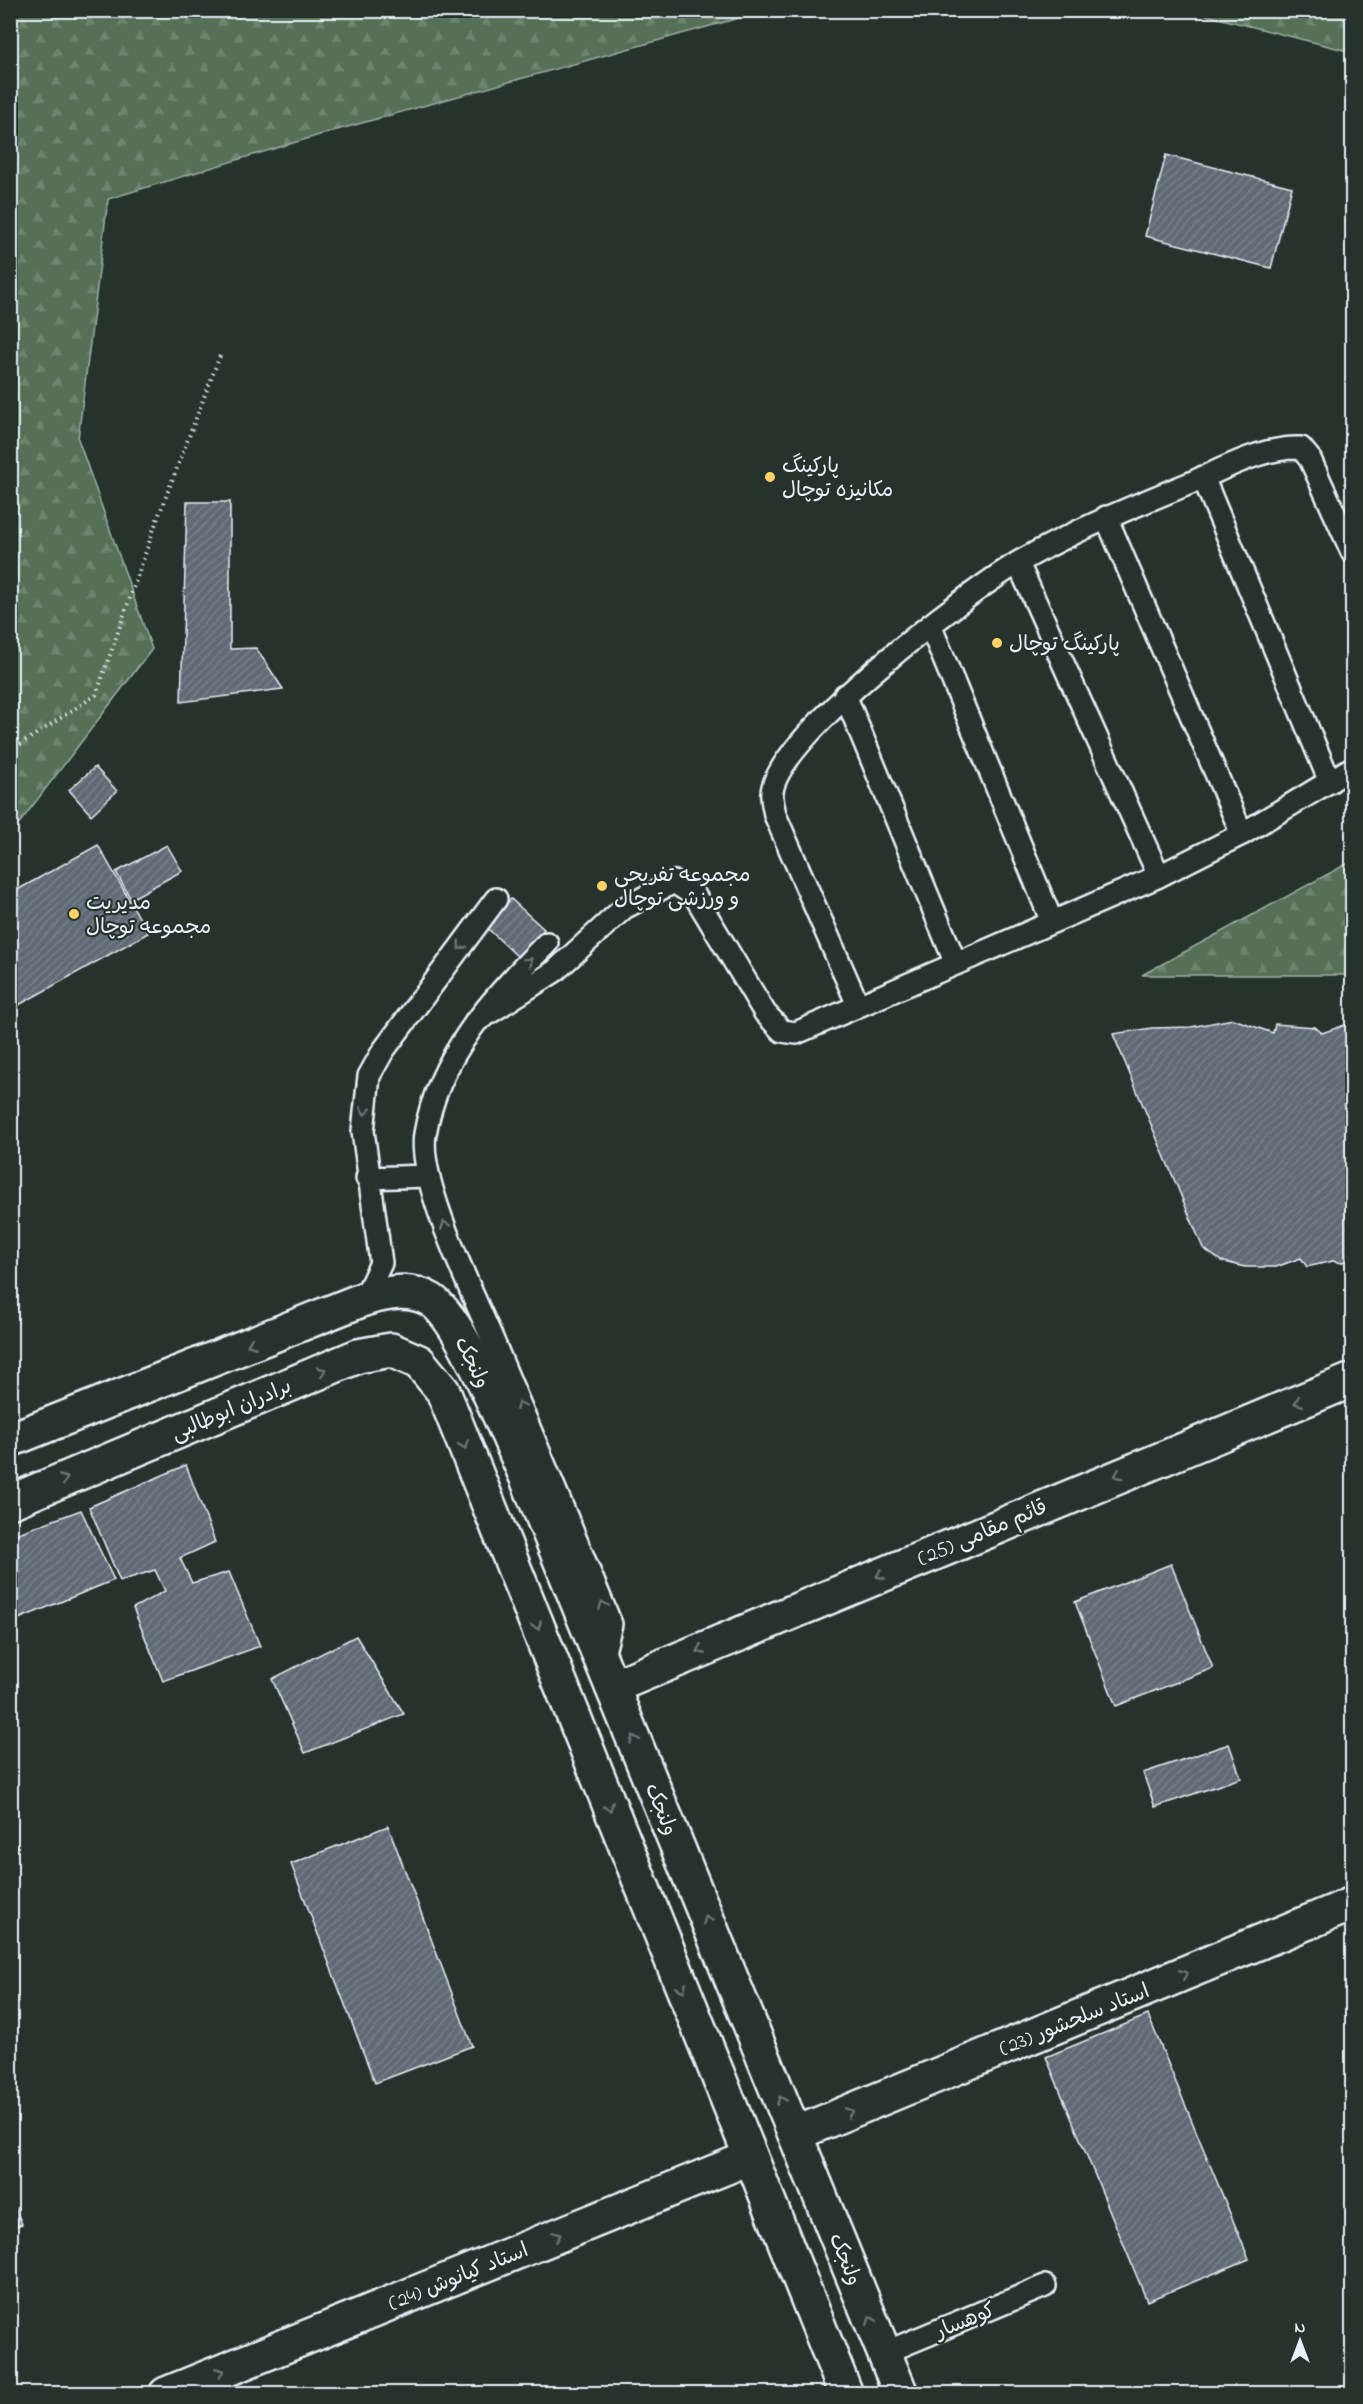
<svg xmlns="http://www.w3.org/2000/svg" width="1363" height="2404" font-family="'Indie Flower','Playpen Sans Arabic',sans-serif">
<defs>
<pattern id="forest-firs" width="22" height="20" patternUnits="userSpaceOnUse" patternTransform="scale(1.5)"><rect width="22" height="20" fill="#547056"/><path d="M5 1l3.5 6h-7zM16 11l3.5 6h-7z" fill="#6d856f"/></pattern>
<pattern id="building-hatch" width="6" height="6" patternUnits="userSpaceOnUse" patternTransform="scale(1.5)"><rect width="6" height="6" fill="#5e6a74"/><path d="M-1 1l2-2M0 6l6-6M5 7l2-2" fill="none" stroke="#758089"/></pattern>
</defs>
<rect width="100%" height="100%" fill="#26332d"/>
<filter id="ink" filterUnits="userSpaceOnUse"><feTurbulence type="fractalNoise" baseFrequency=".0167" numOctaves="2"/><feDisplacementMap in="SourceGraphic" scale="12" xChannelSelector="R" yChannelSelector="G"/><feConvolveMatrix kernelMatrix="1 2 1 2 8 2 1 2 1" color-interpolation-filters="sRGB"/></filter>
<g filter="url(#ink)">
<path fill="url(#forest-firs)" stroke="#9eb0a7" stroke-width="1.5" d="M11,10L764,11L326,133L108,199L78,439L152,649L18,825L11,829Z
M1190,11H1352V52Z
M1352,861V975H1142Z"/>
<path fill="url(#building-hatch)" stroke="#e8f1f8" stroke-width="1.5" d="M1166,155L1292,187L1271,268L1145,236Z
M187,502H230V649L256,648L283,689L181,702Z
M95,767L117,791L91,815L69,790Z
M98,845L148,933L10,1010V894Z
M167,845L182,871L131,899L116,872Z
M511,899L544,929L518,957L485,926Z
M1233,1019L1273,1033L1275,1024L1315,1027L1322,1033L1348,1024L1352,1035V1257L1341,1263L1333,1261L1307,1267L1301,1258L1276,1267H1245L1221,1261L1203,1248L1113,1034L1152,1028L1191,1027Z
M186,1465L215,1542L180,1558L192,1583L229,1572L260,1646L163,1681L133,1608L165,1591L155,1570L120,1581L89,1507Z
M81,1510L114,1580L16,1620L10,1607V1536Z
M1171,1564L1213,1668L1116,1706L1075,1602Z
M356,1636L404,1714L305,1753L272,1679Z
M1229,1744L1241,1778L1155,1807L1143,1773Z
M388,1826L472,2046L375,2083L291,1864Z
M1148,2015L1249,2259L1147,2301L1046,2057Z
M10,2197L22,2224L10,2228Z"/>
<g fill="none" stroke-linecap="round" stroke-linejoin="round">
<defs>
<path id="lane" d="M1203,477L1330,782
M1106,517L1242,834
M1018,563L1159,876
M930,625L1052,922
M845,695L956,964
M547,943C493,997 438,1056 425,1134C417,1181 474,1296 494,1343C533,1437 572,1530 611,1624L602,1660
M858,1005L775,815C774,808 771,799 772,792C778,736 968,592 1019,562C1075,530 1134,506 1193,482C1225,468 1265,446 1301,448L1310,459L1352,552
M475,1022L555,971L624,908L674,882L695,896L765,1013L782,1031L796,1033L1159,876L1242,834L1352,768
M367,1178L427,1176
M364,1299L381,1263L363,1131L369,1076L383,1051L496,899
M884,2353L1045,2286"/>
<path id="street" d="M795,2134L1352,1904
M166,2394L749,2158"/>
<path id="secondary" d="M10,1440L364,1299C386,1293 409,1287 431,1300C463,1320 508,1437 526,1476L901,2394
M10,1502L358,1356L391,1350L419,1362L443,1391L846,2394
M612,1687L1352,1380"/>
</defs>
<use href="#lane" stroke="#e8f1f8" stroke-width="26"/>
<use href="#street" stroke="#e8f1f8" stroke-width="38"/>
<use href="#secondary" stroke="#e8f1f8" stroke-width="38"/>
<path stroke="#e8f1f8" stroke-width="4" stroke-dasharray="1.5 4.5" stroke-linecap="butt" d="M10,751L96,695L157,520L221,353"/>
<use href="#lane" stroke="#26332d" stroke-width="21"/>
<use href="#street" stroke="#26332d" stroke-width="33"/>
<use href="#secondary" stroke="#26332d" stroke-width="33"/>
</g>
<defs><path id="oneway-chevron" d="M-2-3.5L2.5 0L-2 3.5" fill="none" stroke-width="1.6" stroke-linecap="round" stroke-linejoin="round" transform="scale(1.5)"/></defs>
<g stroke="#6a7674">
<use href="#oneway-chevron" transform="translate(461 946) rotate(127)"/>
<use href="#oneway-chevron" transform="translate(529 961) rotate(-45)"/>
<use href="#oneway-chevron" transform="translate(365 1111) rotate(96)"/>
<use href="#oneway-chevron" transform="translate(445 1225) rotate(-111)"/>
<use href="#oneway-chevron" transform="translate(251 1344) rotate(158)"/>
<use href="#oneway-chevron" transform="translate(322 1371) rotate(-23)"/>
<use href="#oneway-chevron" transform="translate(1298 1402) rotate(158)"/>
<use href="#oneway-chevron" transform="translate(520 1405) rotate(-113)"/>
<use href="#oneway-chevron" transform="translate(464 1445) rotate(68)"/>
<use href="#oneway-chevron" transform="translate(1118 1475) rotate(157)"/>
<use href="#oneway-chevron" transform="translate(64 1479) rotate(-23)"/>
<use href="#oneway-chevron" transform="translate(880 1575) rotate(157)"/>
<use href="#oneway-chevron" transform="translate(603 1605) rotate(-113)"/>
<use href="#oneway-chevron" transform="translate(537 1626) rotate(68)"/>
<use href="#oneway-chevron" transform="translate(700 1650) rotate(157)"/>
<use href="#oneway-chevron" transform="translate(634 1739) rotate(-112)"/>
<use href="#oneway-chevron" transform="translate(609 1807) rotate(68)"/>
<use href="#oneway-chevron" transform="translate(707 1920) rotate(-112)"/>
<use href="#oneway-chevron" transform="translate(1184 1974) rotate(-22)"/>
<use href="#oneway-chevron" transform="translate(682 1988) rotate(68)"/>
<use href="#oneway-chevron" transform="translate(781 2100) rotate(-112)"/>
<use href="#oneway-chevron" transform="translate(849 2112) rotate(-22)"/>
<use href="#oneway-chevron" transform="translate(557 2236) rotate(-22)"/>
<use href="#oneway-chevron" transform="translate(871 2320) rotate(-112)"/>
<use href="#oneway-chevron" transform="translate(220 2372) rotate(-22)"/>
</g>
</g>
<g fill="#ffd166" stroke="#26332d" stroke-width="2">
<circle cx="770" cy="477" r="6"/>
<circle cx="997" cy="643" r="6"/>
<circle cx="602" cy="886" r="6"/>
<circle cx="74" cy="914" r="6"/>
</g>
<g text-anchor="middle" stroke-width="4.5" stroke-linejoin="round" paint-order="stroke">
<g font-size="21" fill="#e8f1f8" stroke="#26332d" text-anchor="start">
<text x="782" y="472">پارکینگ<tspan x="782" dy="24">مکانیزه توچال</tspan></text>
<text x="1009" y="650">پارکینگ توچال</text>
<text x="614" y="881">مجموعه تفریحی<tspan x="614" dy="24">و ورزشی توچال</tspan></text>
<text x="86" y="909">مدیریت<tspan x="86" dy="24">مجموعه توچال</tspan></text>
</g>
<g font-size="21" fill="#e8f1f8" stroke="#26332d">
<text transform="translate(473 1362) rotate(64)" y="7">ولنجک</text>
<text transform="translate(231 1409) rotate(-23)" y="7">برادران ابوطالبی</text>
<text transform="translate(982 1532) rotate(-23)" y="7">قائم مقامی (25)</text>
<text transform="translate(662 1809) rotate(68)" y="7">ولنجک</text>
<text transform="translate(1074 2019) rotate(-22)" y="7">استاد سلحشور (23)</text>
<text transform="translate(846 2259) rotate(68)" y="7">ولنجک</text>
<text transform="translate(458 2276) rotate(-22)" y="7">استاد کیانوش (24)</text>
<text transform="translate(965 2320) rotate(-22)" y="7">کوهسار</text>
</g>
</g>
<rect width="1363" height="2404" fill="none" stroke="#26332d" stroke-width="36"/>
<rect x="18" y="18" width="1327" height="2368" fill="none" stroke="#e8f1f8" stroke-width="2" filter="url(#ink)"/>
<g transform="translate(1300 2341)" stroke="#26332d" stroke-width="4.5" paint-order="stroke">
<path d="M0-4.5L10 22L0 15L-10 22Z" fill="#e8f1f8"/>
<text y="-9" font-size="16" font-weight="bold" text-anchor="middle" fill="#e8f1f8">N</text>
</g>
</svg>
